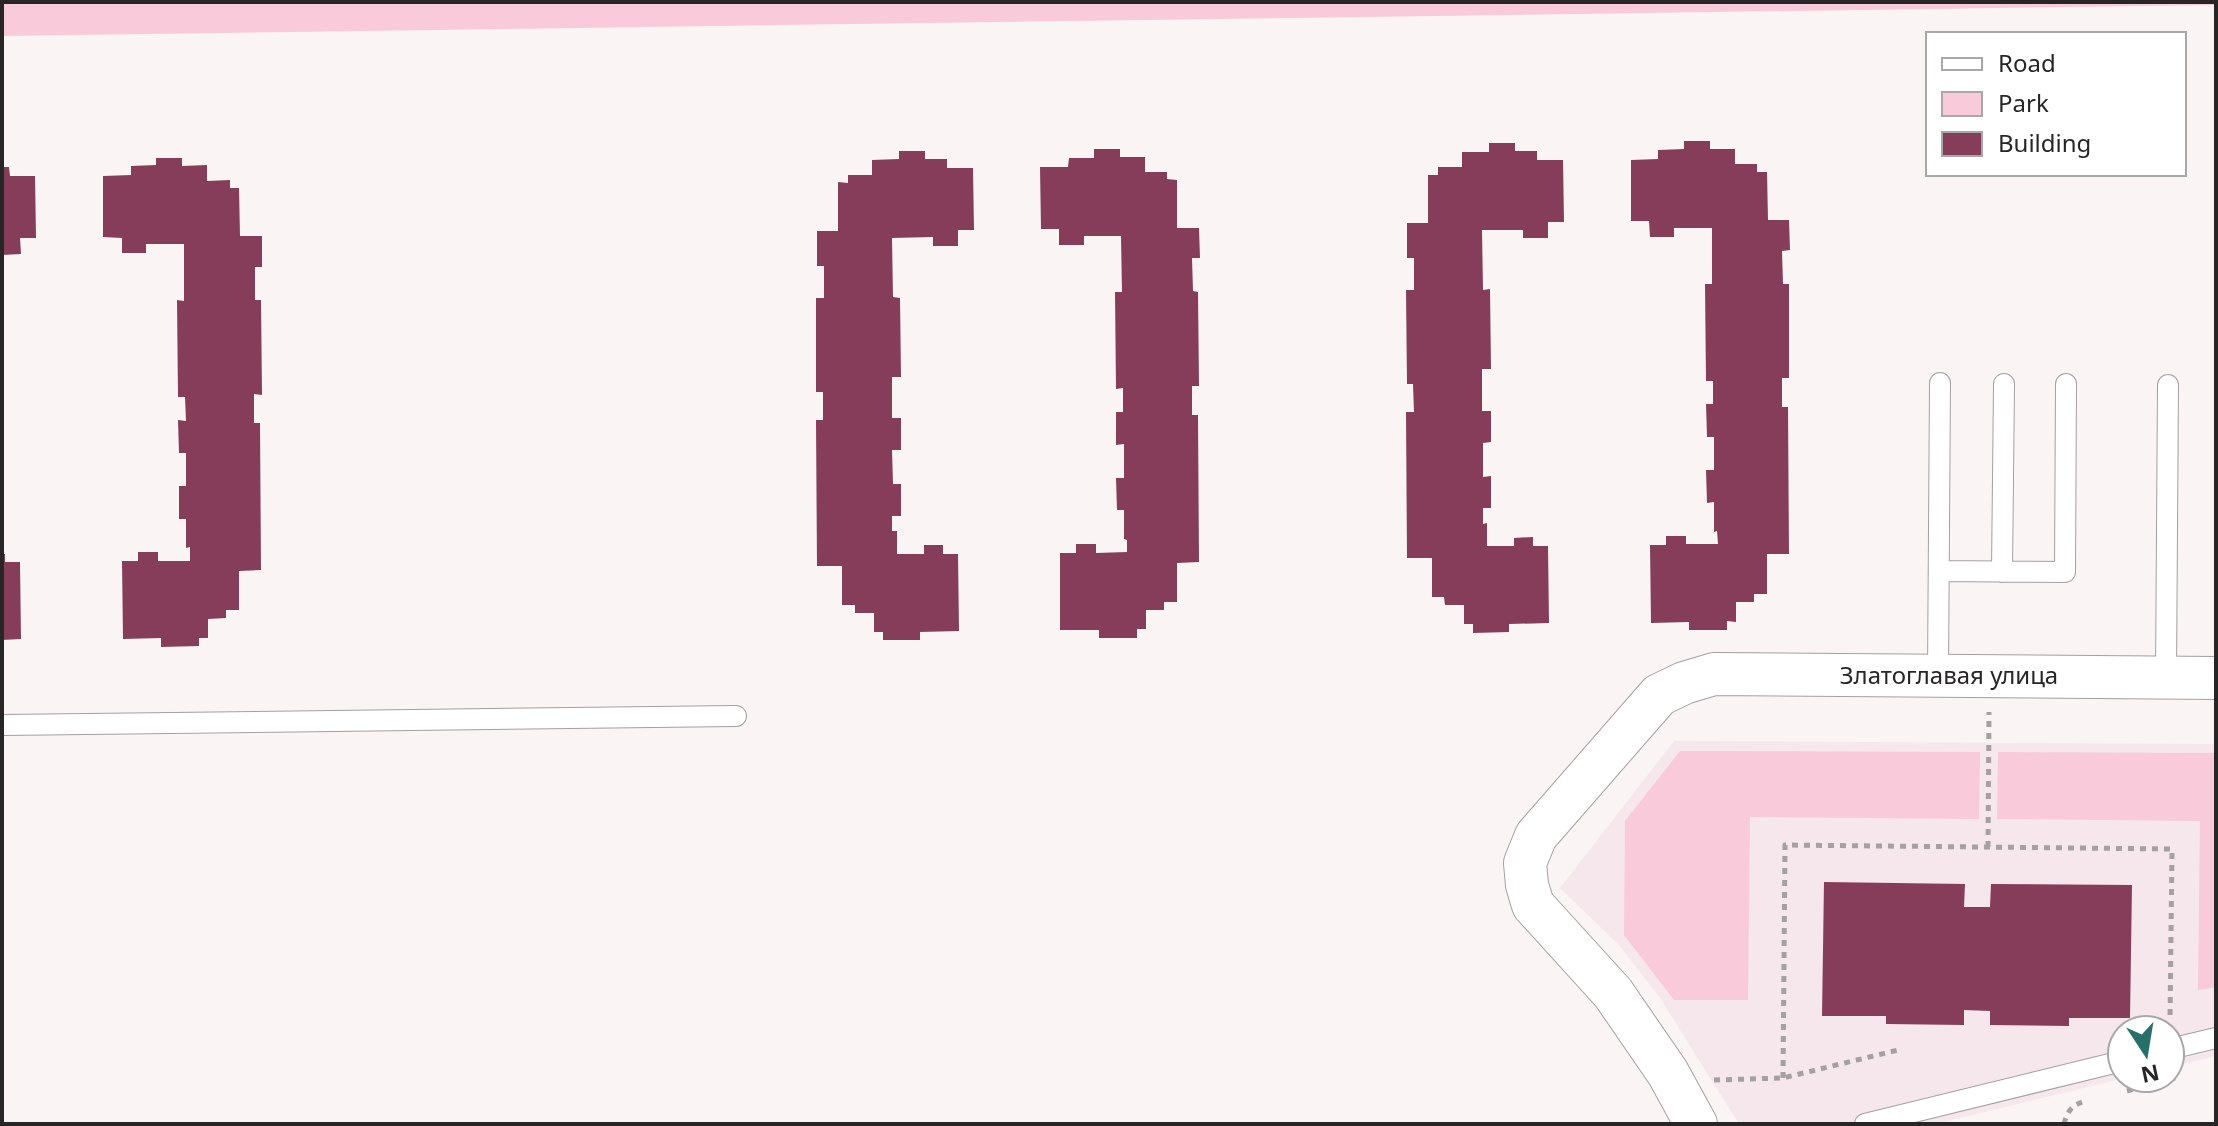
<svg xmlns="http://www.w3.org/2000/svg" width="2218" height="1126" font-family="'Noto Sans',sans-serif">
<rect width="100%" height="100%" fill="#faf4f5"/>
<path fill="#f5e7eb" d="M1674,741L2216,744V1056L2170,1067V1030H2122V1078H2124L1936,1124H1739L1660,998L1619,945L1560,888Z"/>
<path fill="#f9cad9" d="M2,2H2216V5L2,36Z
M1680,751L1980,752L1979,819L1750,817L1748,1000H1674L1624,935L1625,821Z
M1998,752L2216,753V987L2198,990L2200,821L1997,819Z"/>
<path fill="#853d59" d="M1684,141H1710V149H1735V164H1757V172H1767L1768,220H1789L1790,250L1782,251L1783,284H1789V378H1782V407H1788L1789,554H1767V594H1754V602H1736V622L1727,621V630H1689V622L1651,623L1650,545H1666V536H1686V544H1718L1717,531L1714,532V502L1707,503L1706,470H1714V437H1707L1706,404H1713V381H1706L1705,284H1712V228H1674V237H1650L1649,221H1631V160L1658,159V150L1684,149Z
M1489,143H1515V151H1537V160H1563L1564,222H1548V238H1523V230H1482L1483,290L1490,289L1491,369H1482V411H1491V442L1483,443V477L1491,476V508H1483V524L1487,523V546H1514V538L1533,537V546H1548L1549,623L1509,624V632L1473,633V624H1464V605H1445L1444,597H1432V558H1407L1406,412H1414L1413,384H1407L1406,290H1414V258H1407V223H1428V175H1438V167H1462V152H1489Z
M1094,149H1120V157H1145V172H1167V179L1177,180V228H1199L1200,258H1192L1193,291L1198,292L1199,386H1192V415H1198L1199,562L1177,563V602H1164V610H1146V629H1137V638H1099V630H1060V553H1076V544H1096V553L1127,552V540L1124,539V510H1117L1116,478H1124V444L1116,445V412H1123V388L1116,389L1115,292H1122L1121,236H1084V245H1059V229H1041L1040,167H1068L1069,158H1094Z
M899,151H925V159H947V168H973L974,230H958V246H933V237L892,238L893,297L900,298L901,377H892V418H901V450H892L893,484H901V516H892V531H897V554H924V545H943V554H958L959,631L920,632V640H883V632H874V613H855V605H842V566H817L816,420H823V392H816V298H824V266H817V231H838V182L848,183V175H872V160L899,159Z
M156,158H182V166L207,165V181L230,180V188H239L240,236H262V267H255V300H261L262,395L254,394V423H260L261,570L239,571V610H226V618L208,619V638H199V646L161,647V638L123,639L122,561H138V552H158V561H190V547L186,548V519H179V486H186V453H179L178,420L186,421L185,397H178L177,300L184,301V244H146V253H122V238L103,237V176L131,175V166L156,165Z
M2,167H9L10,176H35L36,238H20L21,254L2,255Z
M2,554H5V562H20L21,639L2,640Z
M1824,882L1965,884L1964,907H1990L1991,884L2132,885L2130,1018H2069V1026L1990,1025V1011L1964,1010V1025L1886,1024V1016H1822Z"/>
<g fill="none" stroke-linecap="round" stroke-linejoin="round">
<defs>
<path id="lane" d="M1939,571L2065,572L2066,384
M2002,572L2004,384
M1938,676L1940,383
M2166,677L2168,385
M2,725L736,716
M2170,1049L2216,1038
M1865,1124L2122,1061"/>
<path id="street" d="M1696,1124L1668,1073L1613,993L1533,905L1527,885L1525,863L1536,836L1659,695L1684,683L1714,674L2216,678"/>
</defs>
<use href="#lane" stroke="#a49fa0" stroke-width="22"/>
<use href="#street" stroke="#a49fa0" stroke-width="44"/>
<path stroke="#a5a0a1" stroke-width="5" stroke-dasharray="6 6" stroke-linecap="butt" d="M1988,847L1989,712
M1783,1078L1785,845L2172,849L2170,1021
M1714,1080L1783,1078L1898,1050
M2127,1091L2175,1078
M2064,1124C2067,1111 2073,1104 2086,1101"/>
<use href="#lane" stroke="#fff" stroke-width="20"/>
<use href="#street" stroke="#fff" stroke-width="42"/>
</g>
<g text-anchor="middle" stroke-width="8" stroke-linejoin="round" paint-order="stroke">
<g font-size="24" fill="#272526" stroke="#fff">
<text x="1949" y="684">Златоглавая улица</text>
</g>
</g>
<rect width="2218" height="1126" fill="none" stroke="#272526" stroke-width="8"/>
<rect x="1926" y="32" width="260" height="144" fill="#ffffff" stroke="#a9a8a8" stroke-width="2"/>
<rect x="1942" y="58" width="40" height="12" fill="#ffffff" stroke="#a9a8a8" stroke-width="2"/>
<text x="1998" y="72" font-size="24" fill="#272526">Road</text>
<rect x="1942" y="92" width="40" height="24" fill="#f9cad9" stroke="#a9a8a8" stroke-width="2"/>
<text x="1998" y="112" font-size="24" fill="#272526">Park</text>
<rect x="1942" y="132" width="40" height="24" fill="#853d59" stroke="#a9a8a8" stroke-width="2"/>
<text x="1998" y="152" font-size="24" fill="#272526">Building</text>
<g transform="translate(2146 1054) rotate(168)"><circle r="38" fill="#ffffff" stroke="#a9a8a8" stroke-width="2"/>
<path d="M0-6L14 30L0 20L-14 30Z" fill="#277069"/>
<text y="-12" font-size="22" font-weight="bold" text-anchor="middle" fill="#272526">N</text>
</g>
</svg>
